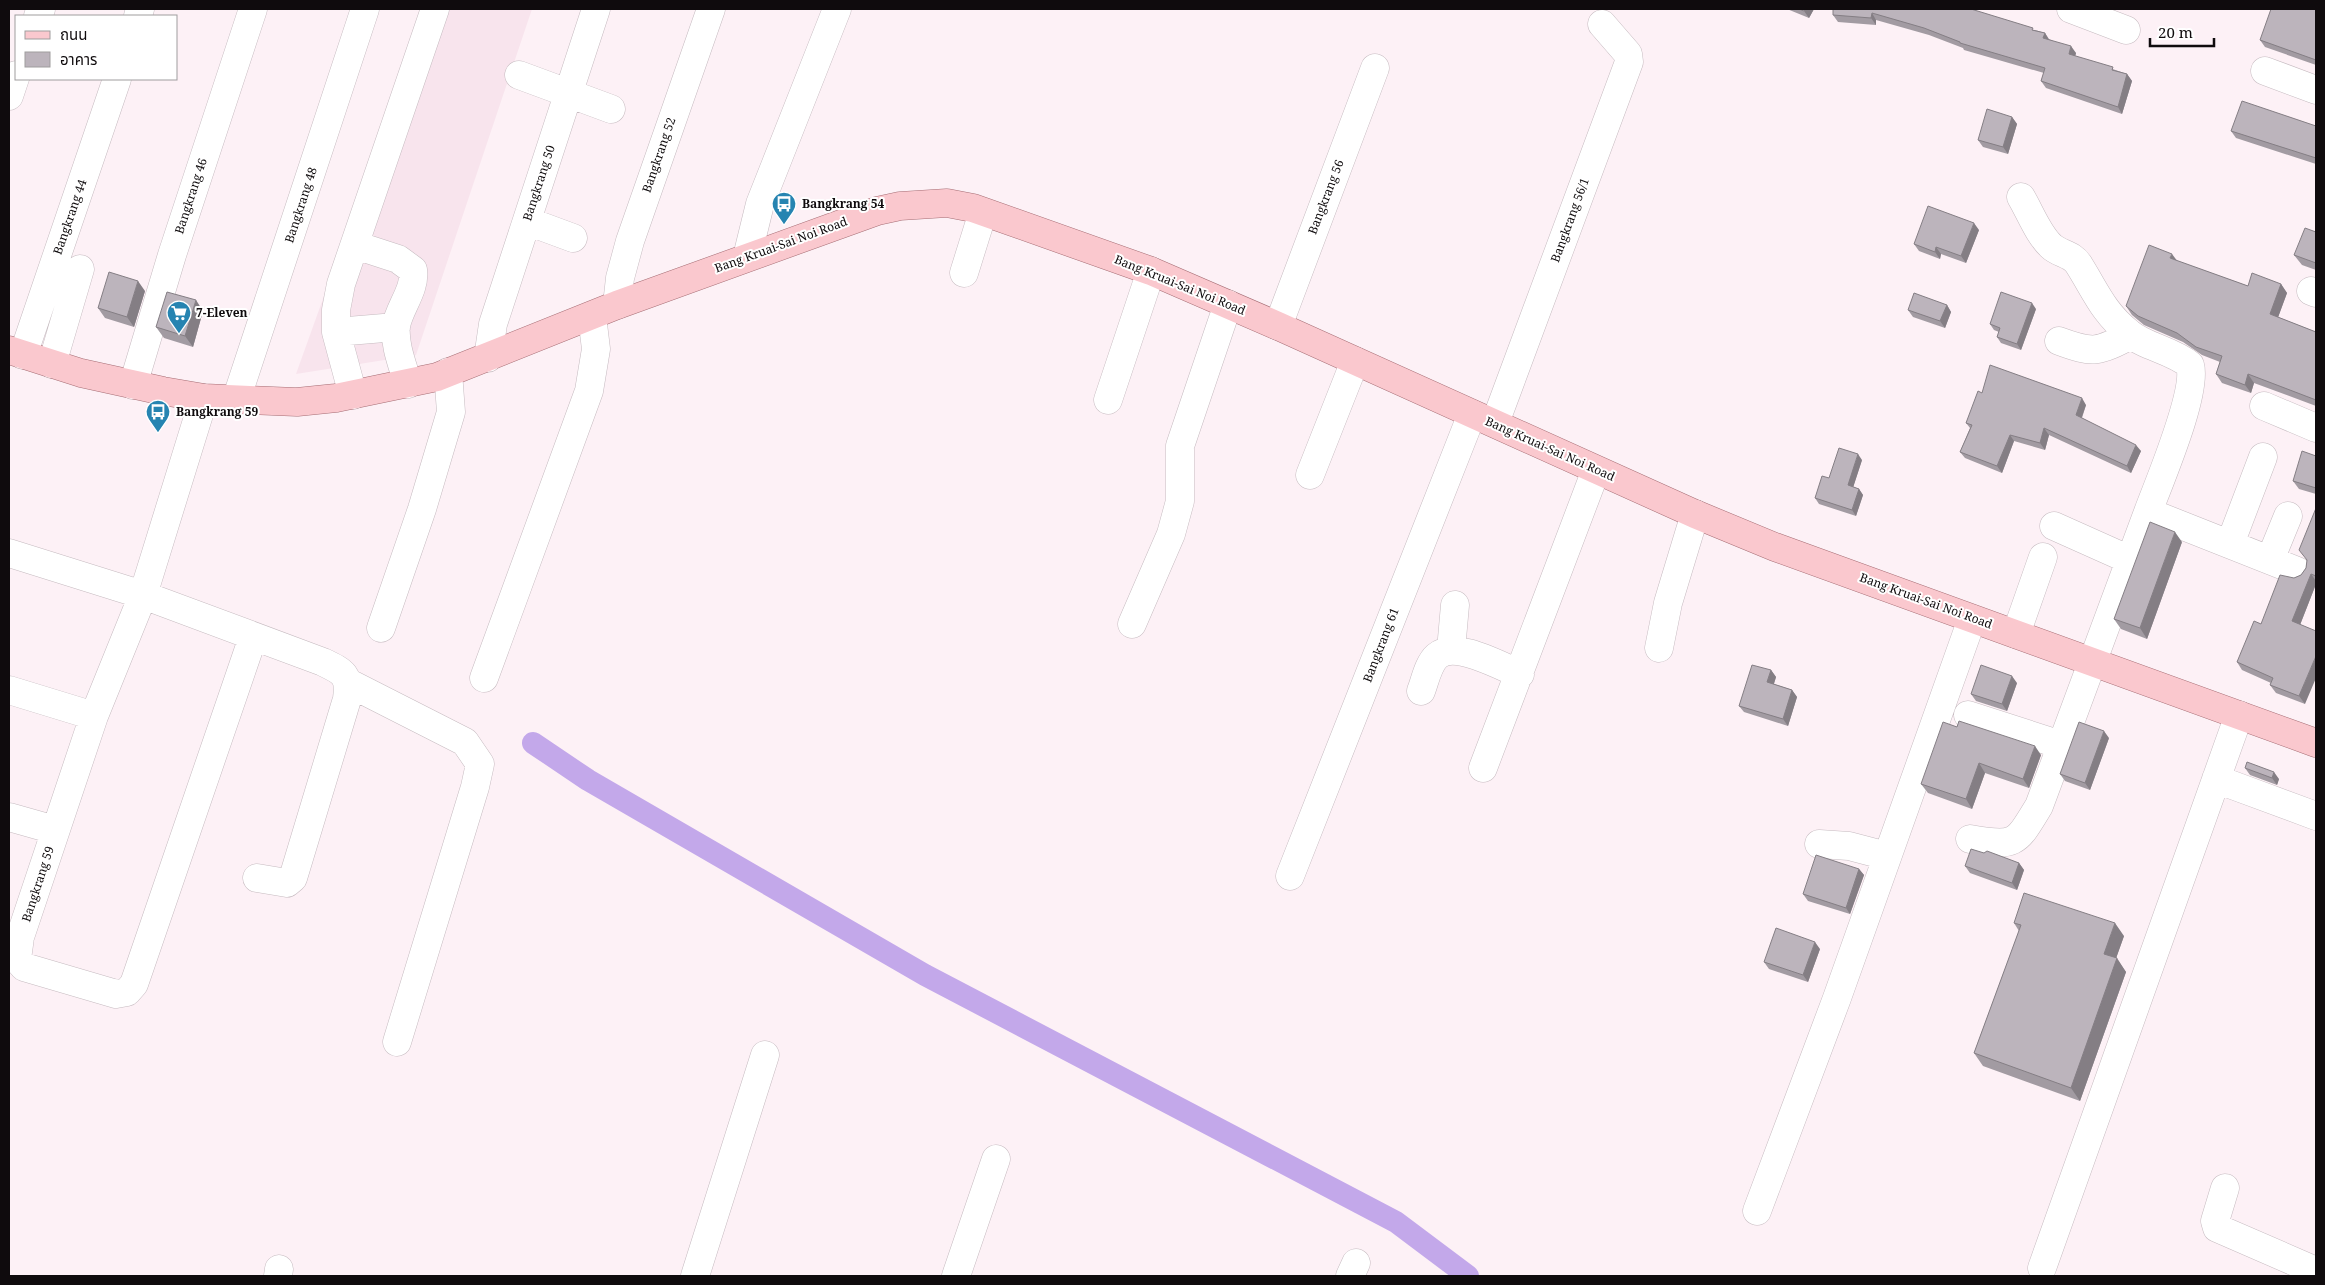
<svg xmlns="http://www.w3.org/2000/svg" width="2325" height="1285" font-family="'Noto Serif','Noto Sans Thai',serif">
<rect width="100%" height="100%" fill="#fdf1f6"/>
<path fill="#f8e4ed" d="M427,9H532L416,355L296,374Z"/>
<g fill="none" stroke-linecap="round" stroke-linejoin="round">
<path stroke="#c3a8ea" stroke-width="22" d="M533,743L588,780L925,975L1396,1222L1468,1276"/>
<defs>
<path id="minor" d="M2071,9L2126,30
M38,16L41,9
M138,16L140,9
M2265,71L2316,90
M519,75L611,109
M9,96L16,75
M2021,197C2030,212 2038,234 2051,246C2059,254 2073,254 2079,265C2096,292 2103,312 2129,333C2145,347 2172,350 2190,365C2198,392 2159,482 2148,512
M527,221L573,238
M355,245L398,259L413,270C416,289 399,308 396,326C394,345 403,366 408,384
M747,257L760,204L837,9
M964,273L983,212
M2311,291L2316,293
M617,305L620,278L630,241L711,9
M1278,326L1375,68
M336,332L396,327
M2059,341C2094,354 2098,352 2131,335
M23,355L117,79
M488,358L493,324L596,9
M52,364L80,269
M133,385L172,255L253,9
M353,395L336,332V310L341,284L435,9
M204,398L143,595L94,716L20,937L17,959L24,967L116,994L127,992L134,984L253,637
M236,400L365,9
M1108,400L1151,271
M2264,406L2316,428
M1495,423L1629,62L1628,54L1602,24
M1310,475L1355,361
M2054,526L2130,560
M2230,544L2263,457
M9,553L143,595L323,662C344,672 350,675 347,699L293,878L287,883L257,878
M2270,560L2288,516
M1132,624L1171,534L1180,501V446L1228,304
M381,628L422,509L451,412L448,372
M2016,634L2043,557
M1659,648L1668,603L1695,514
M1451,650L1455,605
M484,678L589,391L596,349L592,316
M349,683L465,742L480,764L475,787L397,1042
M9,690L94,716
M1421,691C1425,681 1428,664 1437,656C1455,640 1500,666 1520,674
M1968,715L2061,745
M1483,768L1596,470
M2216,779L2316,816
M9,817L55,830
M1970,839C2016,847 2016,844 2039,806L2148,512L2297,571
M1819,844L1849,846L1887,856
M1290,876L1472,414
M2225,1188L2215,1221L2217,1228L2316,1271
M1757,1211L1837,998L1972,619
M2042,1268L2239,715
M278,1276L279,1269
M695,1276L765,1055
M956,1276L996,1159
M1350,1276L1356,1263"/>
<path id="major" d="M9,350L81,373L163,391L204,398L297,402L336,398L437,377L617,305L877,211L900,206L947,203L973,208L1151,271L1278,326L1695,514L1775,547L2316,743"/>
</defs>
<use href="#minor" stroke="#c6bbc0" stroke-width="29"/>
<use href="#major" stroke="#a66e75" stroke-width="29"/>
<use href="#minor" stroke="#fff" stroke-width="28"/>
<use href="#major" stroke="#fac8ce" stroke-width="28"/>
</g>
<path fill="#a29ba2" d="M1787,9H1814L1809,18Z
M1833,9L2035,30L2045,33L2049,39L2076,53L2075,56L2127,74L2132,81L2122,114L2046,88L2041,81L2044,73L1964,50L1963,48L1929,35L1876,20V25L1838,22L1833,15Z
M2316,9V65L2265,47L2260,40Z
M2012,117L2017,124L2008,154L1983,147L1978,140Z
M2316,126V164L2236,138L2231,131Z
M1979,230L1966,263L1941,254L1940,259L1919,251L1914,244Z
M2316,232V270L2302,265L2294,255Z
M2177,261L2248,286L2281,284L2287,293L2278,317L2316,332V406L2254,383L2251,393L2222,383L2216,374L2220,362L2202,355L2183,342L2144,325L2132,315L2126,306Z
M145,291L134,327L105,318L98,308Z
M1947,305L1951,312L1945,328L1913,317L1908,310Z
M2036,309L2021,350L2001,343L1997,337L1999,332L1994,330L1990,324Z
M203,311L193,347L164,338L156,327Z
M1982,393L2086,405L2082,418L2141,451L2131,473L2049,435L2045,450L2014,441L2002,473L1965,458L1960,452L1970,428L1966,423Z
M2316,456V494L2299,489L2293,481Z
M1862,460L1853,487L1859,489L1863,495L1856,516L1819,504L1815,498L1829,478Z
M2316,508V584L2300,625L2305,704L2276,693L2270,685L2271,683L2242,670L2237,662L2261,624L2294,578L2301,575L2306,568Z
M2182,542L2147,639L2121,629L2114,619Z
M1771,670L1776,677L1774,684L1792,690L1797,697L1788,726L1744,712L1739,706Z
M2017,683L2007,711L1976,701L1971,694Z
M1957,727L2041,755L2029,788L1985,773L1972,809L1928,793L1921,784Z
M2109,738L2090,790L2065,781L2060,774Z
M2245,768L2279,779L2277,785L2250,775Z
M1984,853L2019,863L2024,870L2017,890L1970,873L1965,866Z
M1859,869L1864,875L1850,914L1808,901L1803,894Z
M2014,923L2124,936L2116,958L2126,972L2080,1101L1983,1066L1974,1053L2019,931Z
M1820,949L1808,982L1769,969L1764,962Z"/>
<path fill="#847e84" d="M1806,9H1814L1809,18L1804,11Z
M1872,13L1876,20V25L1871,18Z
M2045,33L2049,40L2043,38Z
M2071,46L2076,53L2074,61L2069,54Z
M2127,74L2132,81L2122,114L2118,107Z
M2012,117L2017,124L2008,154L2003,147Z
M1974,223L1979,230L1966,263L1961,256Z
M1936,247L1941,254L1940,259L1935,252Z
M2172,254L2178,262L2170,258Z
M138,281L145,291L134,327L127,317Z
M2281,284L2287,293L2276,323L2270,314Z
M196,300L203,311L193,347L185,336Z
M2032,303L2036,309L2021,350L2017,344Z
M1947,305L1951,312L1945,328L1940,321Z
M2248,374L2254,383L2251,393L2245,385Z
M2082,398L2086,405L2080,422L2076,415Z
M2044,428L2049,435L2045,450L2040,443Z
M2010,435L2014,441L2002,473L1997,466Z
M2136,445L2141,451L2131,473L2127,466Z
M1858,454L1862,460L1852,491L1848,485Z
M1859,489L1863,495L1856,516L1852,510Z
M2175,532L2182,542L2147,639L2140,628Z
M2311,574L2316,581V584L2298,630L2292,621Z
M2316,656V678L2305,704L2299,696Z
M1771,670L1776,677L1772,689L1767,682Z
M2012,676L2017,683L2007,711L2002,704Z
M1792,690L1797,697L1788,726L1783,719Z
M2104,731L2109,738L2090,790L2085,783Z
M2035,746L2041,755L2029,788L2023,779Z
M1979,763L1985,773L1972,809L1966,799Z
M2274,772L2279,779L2277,785L2272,778Z
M2019,863L2024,870L2017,890L2012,883Z
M1859,869L1864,875L1850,914L1846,908Z
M2115,923L2124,936L2113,967L2104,954Z
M1815,942L1820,949L1808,982L1803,975Z
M2117,958L2126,972L2080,1101L2071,1088Z"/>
<path fill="#bcb4bc" stroke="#847e84" d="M1799,9H1806L1804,11Z
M1833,9H1971L2033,28L2032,30L2045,33L2043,38L2071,46L2069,54L2113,67L2112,70L2127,74L2118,107L2041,81L2045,68L1960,43V42L1924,28L1872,13L1871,18L1833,15Z
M2271,9H2316V60L2260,40Z
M2242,101L2316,126V158L2231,131Z
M1987,109L2012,117L2003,147L1978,140Z
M1928,206L1974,223L1961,256L1936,247L1935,252L1914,244Z
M2305,228L2316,232V263L2294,255Z
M2149,245L2172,254L2170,258L2248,286L2252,273L2281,284L2270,314L2316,332V400L2248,374L2245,385L2216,374L2222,356L2196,347L2177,333L2138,316L2126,306Z
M109,272L138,281L127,317L98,308Z
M167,292L196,300L185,336L156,327Z
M2001,292L2032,303L2017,344L1997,337L2000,328L1990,324Z
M1914,293L1947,305L1940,321L1908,310Z
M1990,365L2082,398L2076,415L2136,445L2127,466L2044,428L2040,443L2010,435L1997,466L1960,452L1972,425L1966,423L1978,391L1982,393Z
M1839,448L1858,454L1848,485L1859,489L1852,510L1815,498L1822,476L1829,478Z
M2302,451L2316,456V488L2293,481Z
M2316,508V576L2311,574L2292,621L2316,631V656L2299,696L2270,685L2273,678L2237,662L2254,621L2261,624L2280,575L2294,578L2301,575L2306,568L2307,560L2299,550Z
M2150,522L2175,532L2140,628L2114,619Z
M1752,665L1771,670L1767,682L1792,690L1783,719L1739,706Z
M1981,665L2012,676L2002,704L1971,694Z
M1959,721L2035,746L2023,779L1979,763L1966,799L1921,784L1943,722L1957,727Z
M2079,722L2104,731L2085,783L2060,774Z
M2247,762L2274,772L2272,778L2245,768Z
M1971,849L1984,853L1987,851L2019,863L2012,883L1965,866Z
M1816,855L1859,869L1846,908L1803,894Z
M2024,893L2115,923L2104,954L2117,958L2071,1088L1974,1053L2021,925L2014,923Z
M1776,928L1815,942L1803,975L1764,962Z"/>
<defs>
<symbol id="bus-pin" viewBox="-11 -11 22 30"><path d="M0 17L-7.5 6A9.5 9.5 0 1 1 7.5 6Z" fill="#2684b1" stroke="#fff"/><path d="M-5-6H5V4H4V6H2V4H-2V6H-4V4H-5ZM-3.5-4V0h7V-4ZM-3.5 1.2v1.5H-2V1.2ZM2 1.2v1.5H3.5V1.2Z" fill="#fff"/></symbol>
<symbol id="supermarket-pin" viewBox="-11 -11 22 30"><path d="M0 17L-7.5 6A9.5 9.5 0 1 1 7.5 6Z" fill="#2684b1" stroke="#fff"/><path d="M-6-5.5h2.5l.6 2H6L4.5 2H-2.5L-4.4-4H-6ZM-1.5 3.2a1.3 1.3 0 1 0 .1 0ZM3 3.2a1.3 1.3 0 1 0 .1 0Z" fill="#fff"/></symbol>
</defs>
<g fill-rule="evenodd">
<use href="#bus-pin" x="770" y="190" width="28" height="38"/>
<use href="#supermarket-pin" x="165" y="299" width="28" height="38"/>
<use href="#bus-pin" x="144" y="398" width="28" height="38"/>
</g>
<g text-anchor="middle" stroke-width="4" stroke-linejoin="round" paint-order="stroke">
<g font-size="12" fill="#0f0b0d" stroke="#fff">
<text transform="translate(659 155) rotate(-71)" y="4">Bangkrang 52</text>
<text transform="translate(539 183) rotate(-72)" y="4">Bangkrang 50</text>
<text transform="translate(191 196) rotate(-72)" y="4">Bangkrang 46</text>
<text transform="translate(1326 197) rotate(-69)" y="4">Bangkrang 56</text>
<text transform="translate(301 205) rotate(-72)" y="4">Bangkrang 48</text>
<text transform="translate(70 217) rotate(-71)" y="4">Bangkrang 44</text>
<text transform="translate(1570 220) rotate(-70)" y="4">Bangkrang 56/1</text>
<text transform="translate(781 245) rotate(-20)" y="4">Bang Kruai-Sai Noi Road</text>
<text transform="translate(1180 285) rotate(22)" y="4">Bang Kruai-Sai Noi Road</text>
<text transform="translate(1550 449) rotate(24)" y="4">Bang Kruai-Sai Noi Road</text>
<text transform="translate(1926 601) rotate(20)" y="4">Bang Kruai-Sai Noi Road</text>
<text transform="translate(1381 645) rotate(-69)" y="4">Bangkrang 61</text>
<text transform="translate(38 884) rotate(-72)" y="4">Bangkrang 59</text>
</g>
<g font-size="12" font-weight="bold" fill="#0f0b0d" stroke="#fff" text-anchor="start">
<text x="802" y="208">Bangkrang 54</text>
<text x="196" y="317">7-Eleven</text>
<text x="176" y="416">Bangkrang 59</text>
</g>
</g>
<rect width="2325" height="1285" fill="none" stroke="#0f0b0d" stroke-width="20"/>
<rect x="15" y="15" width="162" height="65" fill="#ffffff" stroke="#9f9d9e"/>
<rect x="25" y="31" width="25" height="8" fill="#fac8ce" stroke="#9f9d9e"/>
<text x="60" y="40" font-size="15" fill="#0f0b0d">ถนน</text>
<rect x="25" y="52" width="25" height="15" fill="#bcb4bc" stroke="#9f9d9e"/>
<text x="60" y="65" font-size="15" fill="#0f0b0d">อาคาร</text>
<path d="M2150 38v8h64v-8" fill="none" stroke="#0f0b0d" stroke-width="2.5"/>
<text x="2158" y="38" font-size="15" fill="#0f0b0d" stroke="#ffffff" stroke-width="4" paint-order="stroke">20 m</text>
</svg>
